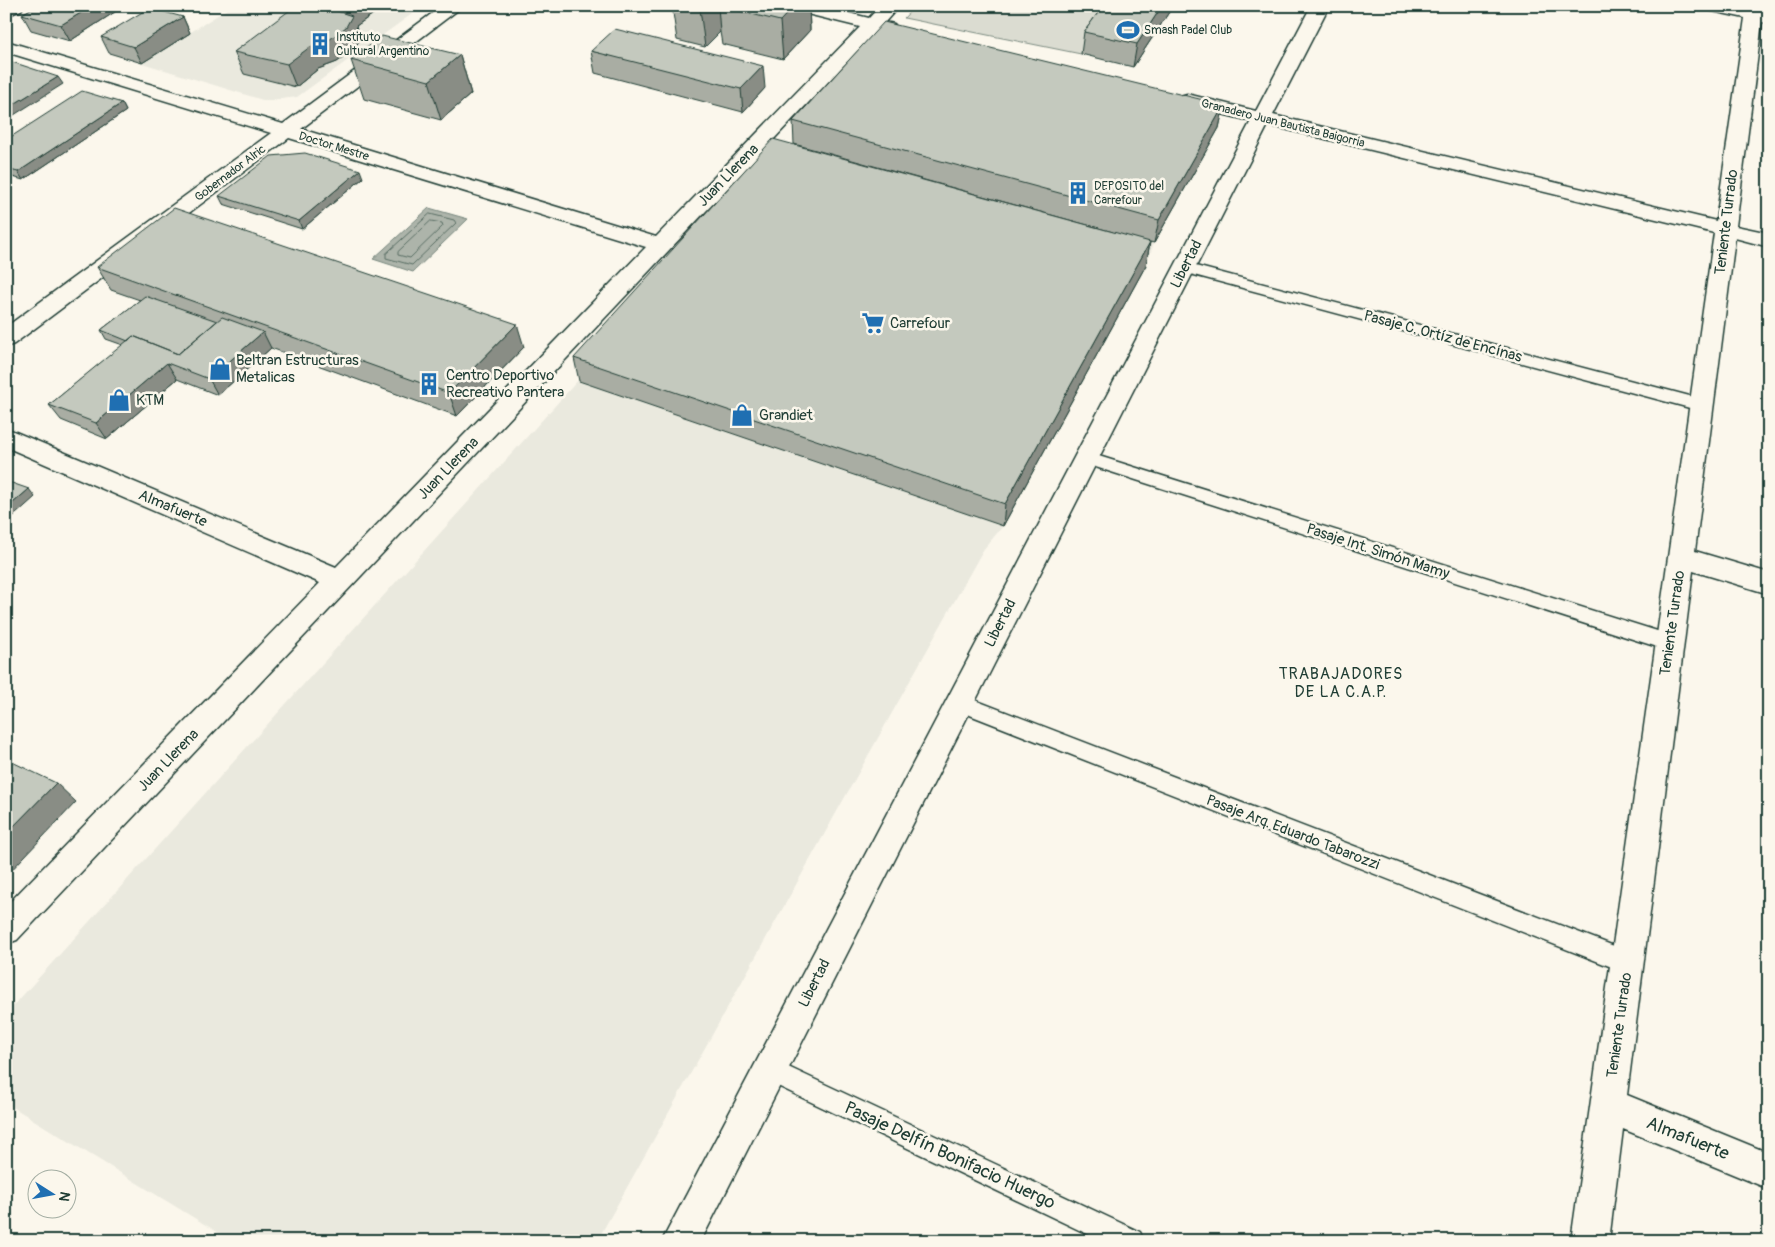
<svg xmlns="http://www.w3.org/2000/svg" width="1775" height="1247" font-family="Pangolin,sans-serif">
<rect width="100%" height="100%" fill="#fbf7ec"/>
<filter id="ink" filterUnits="userSpaceOnUse"><feTurbulence type="fractalNoise" baseFrequency=".02" numOctaves="2"/><feDisplacementMap in="SourceGraphic" scale="10" xChannelSelector="R" yChannelSelector="G"/><feConvolveMatrix kernelMatrix="1 2 1 2 8 2 1 2 1" color-interpolation-filters="sRGB"/></filter>
<g filter="url(#ink)">
<path fill="#eae9de" d="M232,6H423L297,97L266,101L142,63Z
M884,45L1219,128L1154,243L1146,265L1003,526L983,550L597,1241H232L6,1103V1014L775,162L794,144Z"/>
<path fill="#dbdcd1" stroke="#7d8c82" d="M915,6H1116L1081,54L904,18Z"/>
<path fill="#adb4aa" stroke="#74847b" d="M429,208L468,219L413,272L373,259Z"/>
<g fill="none" stroke-linecap="round" stroke-linejoin="round">
<path stroke="#586d63" stroke-width="1" d="M430,214L454,220L456,223L412,265L386,258V254Z
M431,221L442,223L443,226L410,258L398,255V252Z"/>
<defs>
<path id="lane" d="M1184,263L1701,399L1707,401L1709,405L1707,409L1701,411L1179,271L1177,268L1179,265Z
M1086,452L1670,635L1677,638L1679,643L1677,648L1670,651L1080,462L1078,458L1080,454Z
M959,694L1627,951L1635,954L1638,962L1635,970L1627,973L952,708L949,702L952,696Z
M769,1058L1140,1232L1144,1241H1102L761,1078L757,1070L761,1062Z"/>
<path id="street" d="M6,6H24L21,10L6,16Z
M442,6H463L301,129L656,237L860,27L791,10L788,6H820L869,18L880,6H899L885,22L894,24L897,28L894,32L888,33L876,31L17,940L6,944V906L320,583L6,447V428L336,567L646,247L289,138L14,344L6,347V327L271,133L6,52V41L283,124Z
M1311,6H1329L1273,115L1716,221L1745,18L1707,10L1704,6L1746,8V6H1764L1763,11L1769,13V23L1762,22L1736,226L1769,233V247L1735,238L1695,551L1769,573V594L1693,571L1627,1095L1769,1153V1189L1623,1129L1609,1241H1571L1714,233L1268,125L701,1241H662L1251,121L1180,104L1178,100L1180,96L1187,94L1256,111Z"/>
</defs>
<use href="#lane" stroke="#1f3d34" stroke-width="3"/>
<use href="#street" stroke="#1f3d34" stroke-width="3"/>
<use href="#lane" fill="#fbf7ec" fill-rule="evenodd"/>
<use href="#street" fill="#fbf7ec" fill-rule="evenodd"/>
</g>
<path fill="#a9ada3" stroke="#1f3d34" d="M34,6H124L70,41L31,30L22,14L34,7Z
M293,6H411V7L404,12H376L356,26L360,38L354,50L337,62L318,69L296,87L244,74L234,52L297,7Z
M672,6H809L810,30L783,59L722,44L720,32L705,47L677,40Z
M1103,6H1173L1133,67L1081,54L1084,32Z
M183,17L190,33L142,63L109,53L101,37Z
M591,51L765,88L743,112L595,73Z
M460,55L471,94L441,120L364,99L351,60Z
M122,103L126,111L23,180L6,175V140Z
M1224,105L1219,128L1154,243L1150,242L1146,265L1003,526L579,381L574,358L1113,232L794,144L793,121Z
M363,178L302,229L223,204L219,196Z
M97,267L524,347L457,416L271,348L218,395L177,379L107,439L61,420L49,405L123,345L106,339L101,330L140,300L111,290Z"/>
<path fill="#898d85" stroke="#1f3d34" d="M92,6H124L70,41L61,25Z
M344,6H374L376,12L356,26L360,38L354,50L337,62L318,69L296,87L287,64L337,11Z
M402,6H411V7L404,12Z
M704,6H737H718L720,32L705,47L700,9Z
M794,6H809L810,30L783,59L780,21Z
M1162,6H1173L1133,67L1137,44Z
M183,17L190,33L142,63L134,47Z
M460,55L471,94L441,120L429,81Z
M763,66L765,88L743,112L741,89Z
M58,77L63,84L6,120V109Z
M122,103L126,111L23,180L18,172Z
M1224,105L1219,128L1154,243L1159,220Z
M360,170L363,178L302,229L299,221Z
M1150,242L1146,265L1003,526L1005,504Z
M517,324L524,347L457,416L449,393Z
M263,332L271,348L218,395L209,379Z
M167,363L177,379L107,439L96,423Z
M29,489L35,497L6,523V509Z
M56,783L76,802L6,876V834Z"/>
<path fill="#c4c9be" stroke="#1f3d34" d="M36,6H92L61,25L22,14Z
M300,6H344L337,11L352,16L346,27L329,40L310,47L287,64L234,52L290,10Z
M689,6H704L700,9Z
M718,6H794L780,21Z
M1103,6H1162L1137,44L1084,32Z
M149,8L183,17L134,47L101,37Z
M884,22L1224,105L1159,220L793,121Z
M615,29L763,66L741,89L591,51Z
M382,36L460,55L429,81L351,60Z
M6,60L58,77L6,109Z
M82,91L122,103L18,172L6,169V140Z
M773,139L1150,242L1005,504L574,358Z
M305,153L360,170L299,221L219,196L271,156Z
M174,208L517,324L449,393L97,267Z
M145,296L217,321L178,354L133,336L128,341L101,330Z
M222,317L263,332L209,379L167,363L96,423L49,405L133,336L178,354Z
M6,481L29,489L6,509Z
M6,759L56,783L6,834Z"/>
</g>
<defs>
<symbol id="stadium-bare" viewBox="-9 -9 18 18"><path d="M0-5a6.5 5 0 1 0 0 10a6.5 5 0 1 0 0-10ZM-3.5-1.8h7v3.6h-7Z" fill="#1f6fb2" stroke="#fbf7ec" stroke-width="2.5" paint-order="stroke"/></symbol>
<symbol id="building-bare" viewBox="-9 -9 18 18"><path d="M-4-6H4V6H1V3H-1V6H-4ZM-2.5-4.3h1.7v1.8h-1.7ZM.8-4.3h1.7v1.8H.8ZM-2.5-1h1.7V.8h-1.7ZM.8-1h1.7V.8H.8Z" fill="#1f6fb2" stroke="#fbf7ec" stroke-width="2.5" paint-order="stroke"/></symbol>
<symbol id="supermarket-bare" viewBox="-9 -9 18 18"><path d="M-6-5.5h2.5l.6 2H6L4.5 2H-2.5L-4.4-4H-6ZM-1.5 3.2a1.3 1.3 0 1 0 .1 0ZM3 3.2a1.3 1.3 0 1 0 .1 0Z" fill="#1f6fb2" stroke="#fbf7ec" stroke-width="2.5" paint-order="stroke"/></symbol>
<symbol id="shop-bare" viewBox="-9 -9 18 18"><path d="M-5-2.5h2.3a2.7 3.5 0 0 1 5.4 0H5L5.5 6h-11ZM-1.5-2.5h3a1.5 2.3 0 0 0-3 0Z" fill="#1f6fb2" stroke="#fbf7ec" stroke-width="2.5" paint-order="stroke"/></symbol>
</defs>
<g fill-rule="evenodd">
<use href="#stadium-bare" x="1112" y="14" width="32" height="32"/>
<use href="#building-bare" x="304" y="28" width="32" height="32"/>
<use href="#building-bare" x="1062" y="177" width="32" height="32"/>
<use href="#supermarket-bare" x="857" y="307" width="32" height="32"/>
<use href="#shop-bare" x="204" y="353" width="32" height="32"/>
<use href="#building-bare" x="413" y="368" width="32" height="32"/>
<use href="#shop-bare" x="103" y="384" width="32" height="32"/>
<use href="#shop-bare" x="726" y="399" width="32" height="32"/>
</g>
<g text-anchor="middle" stroke-width="5" stroke-linejoin="round" paint-order="stroke">
<g font-size="12" fill="#1f3d34" stroke="#fbf7ec" text-anchor="start">
<text x="1144" y="34">Smash Padel Club</text>
<text x="336" y="41">Instituto<tspan x="336" dy="14">Cultural Argentino</tspan></text>
<text x="1094" y="190">DEPOSITO del<tspan x="1094" dy="14">Carrefour</tspan></text>
</g>
<g font-size="12" fill="#1f3d34" stroke="#fbf7ec">
<text transform="translate(1283 123) rotate(14)" y="4">Granadero Juan Bautista Baigorria</text>
<text transform="translate(334 146) rotate(17)" y="4">Doctor Mestre</text>
<text transform="translate(230 173) rotate(-37)" y="4">Gobernador Alric</text>
</g>
<g font-size="15" fill="#1f3d34" stroke="#fbf7ec">
<text transform="translate(728 175) rotate(-46)" y="5">Juan Llerena</text>
<text transform="translate(1726 222) rotate(-83)" y="5">Teniente Turrado</text>
<text transform="translate(1186 264) rotate(-63)" y="5">Libertad</text>
<text transform="translate(1443 336) rotate(15)" y="5">Pasaje C. Ortíz de Encínas</text>
<text transform="translate(448 468) rotate(-46)" y="5">Juan Llerena</text>
<text transform="translate(173 508) rotate(23)" y="5">Almafuerte</text>
<text transform="translate(1378 551) rotate(18)" y="5">Pasaje Int. Simón Mamy</text>
<text transform="translate(1000 623) rotate(-63)" y="5">Libertad</text>
<text transform="translate(1672 623) rotate(-82)" y="5">Teniente Turrado</text>
<text transform="translate(168 760) rotate(-46)" y="5">Juan Llerena</text>
<text transform="translate(1293 832) rotate(21)" y="5">Pasaje Arq. Eduardo Tabarozzi</text>
<text transform="translate(814 983) rotate(-63)" y="5">Libertad</text>
<text transform="translate(1619 1025) rotate(-82)" y="5">Teniente Turrado</text>
</g>
<g font-size="15" fill="#1f3d34" stroke="#fbf7ec" text-anchor="start">
<text x="890" y="328">Carrefour</text>
<text x="236" y="365">Beltran Estructuras<tspan x="236" dy="17">Metalicas</tspan></text>
<text x="446" y="380">Centro Deportivo<tspan x="446" dy="17">Recreativo Pantera</tspan></text>
<text x="136" y="405">KTM</text>
<text x="759" y="420">Grandiet</text>
</g>
<g font-size="16" letter-spacing="1" fill="#1f3d34" stroke="#fbf7ec">
<text x="1341" y="679">TRABAJADORES<tspan x="1341" dy="18">DE LA C.A.P.</tspan></text>
</g>
<g font-size="18" fill="#1f3d34" stroke="#fbf7ec">
<text transform="translate(1688 1138) rotate(22)" y="6">Almafuerte</text>
<text transform="translate(950 1155) rotate(25)" y="6">Pasaje Delfín Bonifacio Huergo</text>
</g>
</g>
<rect width="1775" height="1247" fill="none" stroke="#fbf7ec" stroke-width="25"/>
<rect x="12" y="12" width="1750" height="1222" fill="none" stroke="#1f3d34" stroke-width="2" filter="url(#ink)"/>
<g transform="translate(52 1194) rotate(101)"><circle r="24" fill="#fbf7ec" stroke="#a3ada2"/>
<path d="M0-4L9 19L0 12L-9 19Z" fill="#1f6fb2"/>
<text y="-8" font-size="14" font-weight="bold" text-anchor="middle" fill="#1f3d34">N</text>
</g>
</svg>
